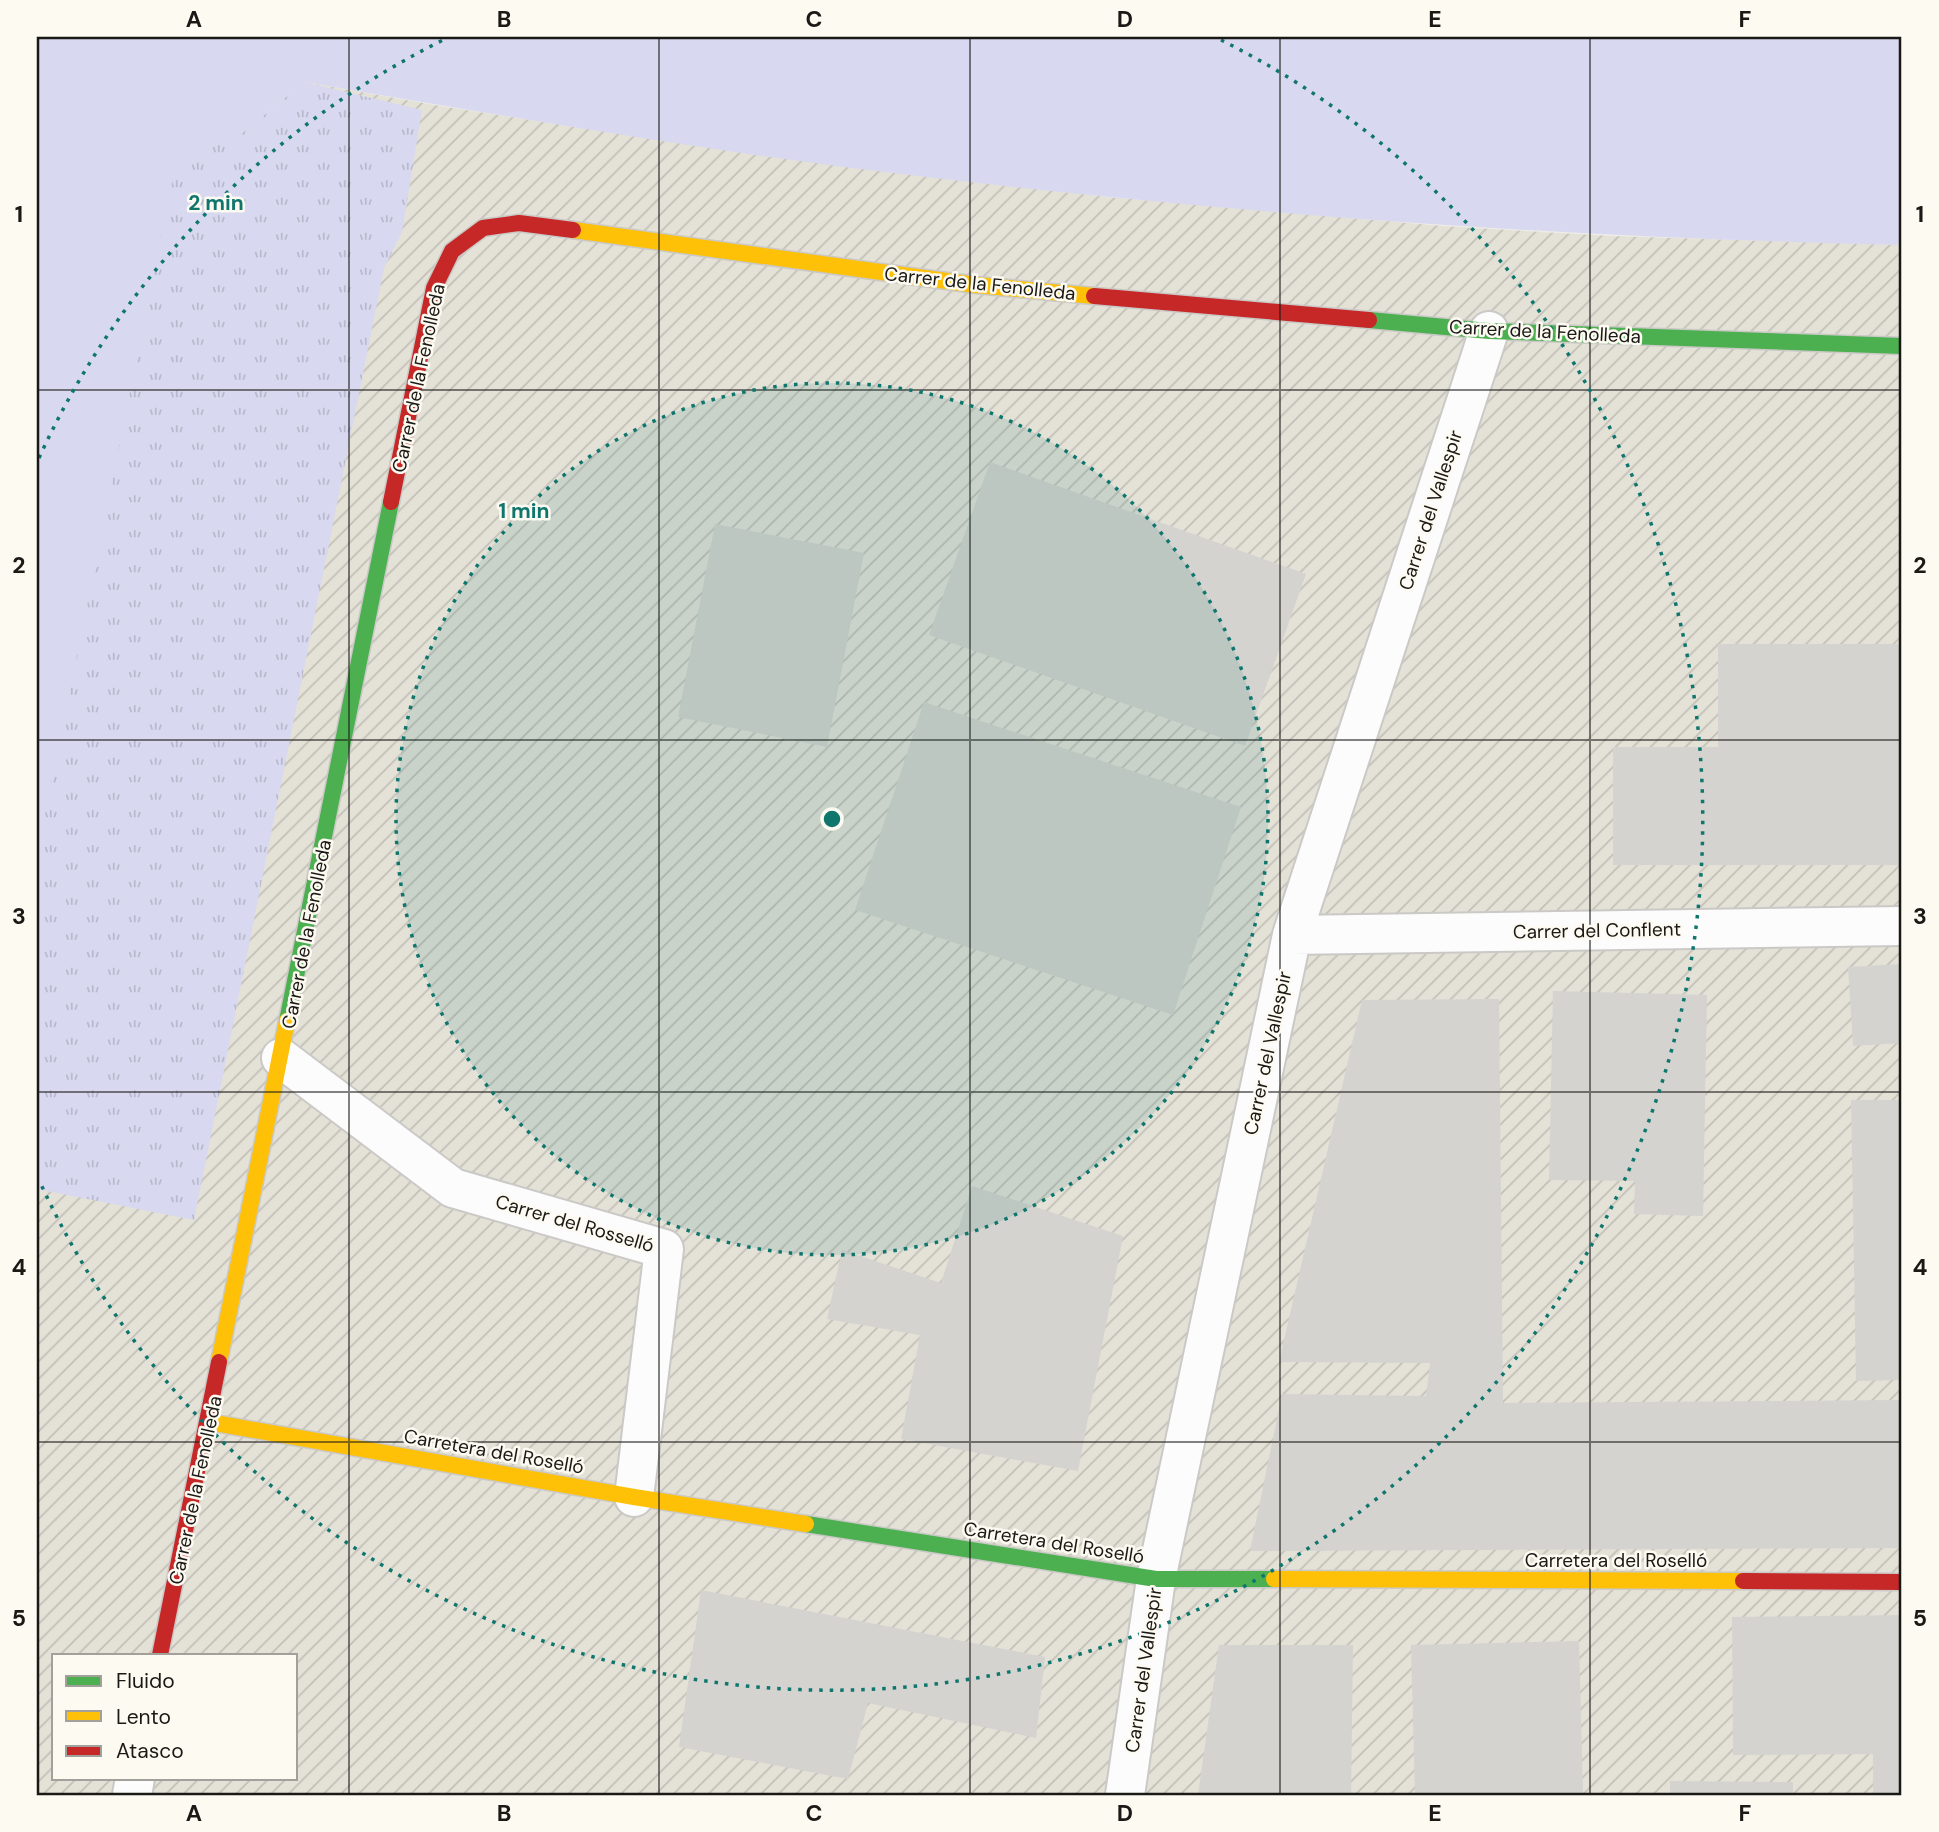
<svg xmlns="http://www.w3.org/2000/svg" width="1939" height="1832" font-family="'DM Sans',sans-serif">
<defs>
<pattern id="industrial-furrows" width="10" height="10" patternUnits="userSpaceOnUse" patternTransform="scale(1.75)"><rect width="10" height="10" fill="#e4e1d7"/><path d="M-1 1l2-2M0 10L10 0M9 11l2-2" fill="none" stroke="#c3c0b8"/></pattern>
<pattern id="grass-tufts" width="24" height="20" patternUnits="userSpaceOnUse" patternTransform="scale(1.75)"><rect width="24" height="20" fill="#d8d8f0"/><path d="M3 7l-1-3M5 7V3M7 7l1-3M15 17l-1-3M17 17v-4M19 17l1-3" fill="none" stroke="#b9b9cd"/></pattern>
</defs>
<rect width="100%" height="100%" fill="#edece8"/>
<path fill="url(#industrial-furrows)" fill-rule="evenodd" d="M304,82L440,106L773,157L1107,197L1442,226L1610,236L1902,245V1795H37V854L177,158L267,114ZM54,1655H296V1778H54Z"/>
<path fill="url(#grass-tufts)" d="M304,82L422,110L402,232L384,268L194,1220L37,1189V202L235,139Z"/>
<path fill="#d8d8f0" d="M37,37H1902V245C1581,238 1262,216 943,179C729,155 517,118 304,82L235,139L177,158L37,854Z"/>
<path fill="#d4d3cf" d="M990,462L1306,574L1245,746L929,635Z
M715,524L864,553L827,747L678,717Z
M1718,644H1902V865H1613V747H1718Z
M924,702L1241,807L1173,1015L855,910Z
M1902,964V1043L1853,1046L1848,967Z
M1553,991L1707,995L1703,1216L1634,1214L1635,1181L1549,1180Z
M1499,999L1503,1403L1902,1400V1548L1250,1551L1282,1394L1426,1396L1430,1363L1279,1362L1362,1000Z
M1851,1100H1902V1380L1856,1381Z
M972,1186L1123,1236L1078,1471L901,1439L920,1335L827,1319L842,1250L941,1283Z
M701,1590L1045,1657L1036,1738L868,1703L848,1779L679,1747Z
M1902,1615V1795H1873V1754L1733,1755L1732,1617Z
M1579,1641L1583,1795H1415L1411,1645Z
M1219,1645H1353L1351,1795H1198Z
M1670,1781L1793,1782V1795H1670Z"/>
<g fill="none" stroke-linecap="round" stroke-linejoin="round">
<defs>
<path id="street" d="M1292,935L1902,926
M281,1058L453,1188L664,1249L634,1497
M132,1795L135,1778
M1125,1795L1156,1579L1292,935L1489,331"/>
<path id="fast" d="M1369,320L1489,331L1902,346
M287,1021L391,502
M806,1524L1156,1579H1274"/>
<path id="slow" d="M573,230L976,285L1094,296
M219,1362L287,1021
M209,1422L634,1497L806,1524
M1274,1579L1743,1581"/>
<path id="jam" d="M1094,296L1369,320
M391,502L434,288L452,251L483,228L519,223L573,230
M1743,1581L1902,1582
M160,1655L219,1362"/>
</defs>
<use href="#street" stroke="#cac9c6" stroke-width="42"/>
<use href="#fast" stroke="#cac9c6" stroke-width="19"/>
<use href="#slow" stroke="#cac9c6" stroke-width="19"/>
<use href="#jam" stroke="#cac9c6" stroke-width="19"/>
<use href="#street" stroke="#fcfcfc" stroke-width="38"/>
<use href="#fast" stroke="#4caf50" stroke-width="16"/>
<use href="#slow" stroke="#ffc107" stroke-width="16"/>
<use href="#jam" stroke="#c62828" stroke-width="16"/>
</g>
<path fill="none" stroke="#1a1916" stroke-width="2" stroke-opacity="0.55" d="M349,37V1795M659,37V1795M970,37V1795M1280,37V1795M1590,37V1795M37,390H1902M37,740H1902M37,1092H1902M37,1442H1902"/>
<circle cx="832" cy="819" r="436" fill="#0f766e" fill-opacity=".12"/>
<g fill="none" stroke="#0f766e" stroke-width="3.5" stroke-dasharray="3.5 7">
<circle cx="832" cy="819" r="436"/>
<path d="M39 458A871 871 0 0 1 443 40M1221 40A871 871 0 1 1 39 1180"/>
</g>
<g text-anchor="middle" stroke-width="5" stroke-linejoin="round" paint-order="stroke">
<g font-size="19" fill="#1a1916" stroke="#fdfaf2">
<text transform="translate(980 283) rotate(6)" y="7">Carrer de la Fenolleda</text>
<text transform="translate(1545 331) rotate(3)" y="7">Carrer de la Fenolleda</text>
<text transform="translate(418 378) rotate(-78)" y="7">Carrer de la Fenolleda</text>
<text transform="translate(1430 510) rotate(-72)" y="7">Carrer del Vallespir</text>
<text transform="translate(1597 930) rotate(-1)" y="7">Carrer del Conflent</text>
<text transform="translate(306 934) rotate(-79)" y="7">Carrer de la Fenolleda</text>
<text transform="translate(1267 1053) rotate(-78)" y="7">Carrer del Vallespir</text>
<text transform="translate(575 1223) rotate(16)" y="7">Carrer del Rosselló</text>
<text transform="translate(494 1451) rotate(10)" y="7">Carretera del Roselló</text>
<text transform="translate(195 1490) rotate(-78)" y="7">Carrer de la Fenolleda</text>
<text transform="translate(1054 1542) rotate(9)" y="7">Carretera del Roselló</text>
<text x="1616" y="1567">Carretera del Roselló</text>
<text transform="translate(1143 1670) rotate(-82)" y="7">Carrer del Vallespir</text>
</g>
</g>
<circle cx="832" cy="819" r="10" fill="#0f766e" stroke="#fdfaf2" stroke-width="3.5"/>
<g font-size="21" text-anchor="middle" font-weight="bold" fill="#0f766e" stroke="#fdfaf2" stroke-width="5" stroke-linejoin="round" paint-order="stroke">
<text x="216" y="210">2 min</text>
<text x="524" y="518">1 min</text>
</g>
<rect width="1939" height="1832" fill="none" stroke="#fdfaf2" stroke-width="77"/>
<rect x="52" y="1654" width="245" height="126" fill="#fdfaf2" stroke="#a2a09a" stroke-width="2"/>
<rect x="66" y="1676" width="35" height="10" fill="#4caf50" stroke="#a2a09a" stroke-width="2"/>
<text x="116" y="1688" font-size="21" fill="#1a1916">Fluido</text>
<rect x="66" y="1711" width="35" height="10" fill="#ffc107" stroke="#a2a09a" stroke-width="2"/>
<text x="116" y="1724" font-size="21" fill="#1a1916">Lento</text>
<rect x="66" y="1746" width="35" height="10" fill="#c62828" stroke="#a2a09a" stroke-width="2"/>
<text x="116" y="1758" font-size="21" fill="#1a1916">Atasco</text>
<rect x="38" y="38" width="1862" height="1756" fill="none" stroke="#1a1916" stroke-width="2.5"/>
<g font-size="23" text-anchor="middle" font-weight="bold" fill="#1a1916">
<text x="194" y="27">A</text>
<text x="504" y="27">B</text>
<text x="814" y="27">C</text>
<text x="1125" y="27">D</text>
<text x="1435" y="27">E</text>
<text x="1745" y="27">F</text>
<text x="19" y="222">1</text>
<text x="1920" y="222">1</text>
<text x="19" y="573">2</text>
<text x="1920" y="573">2</text>
<text x="19" y="924">3</text>
<text x="1920" y="924">3</text>
<text x="19" y="1275">4</text>
<text x="1920" y="1275">4</text>
<text x="19" y="1626">5</text>
<text x="1920" y="1626">5</text>
<text x="194" y="1821">A</text>
<text x="504" y="1821">B</text>
<text x="814" y="1821">C</text>
<text x="1125" y="1821">D</text>
<text x="1435" y="1821">E</text>
<text x="1745" y="1821">F</text>
</g>
</svg>
